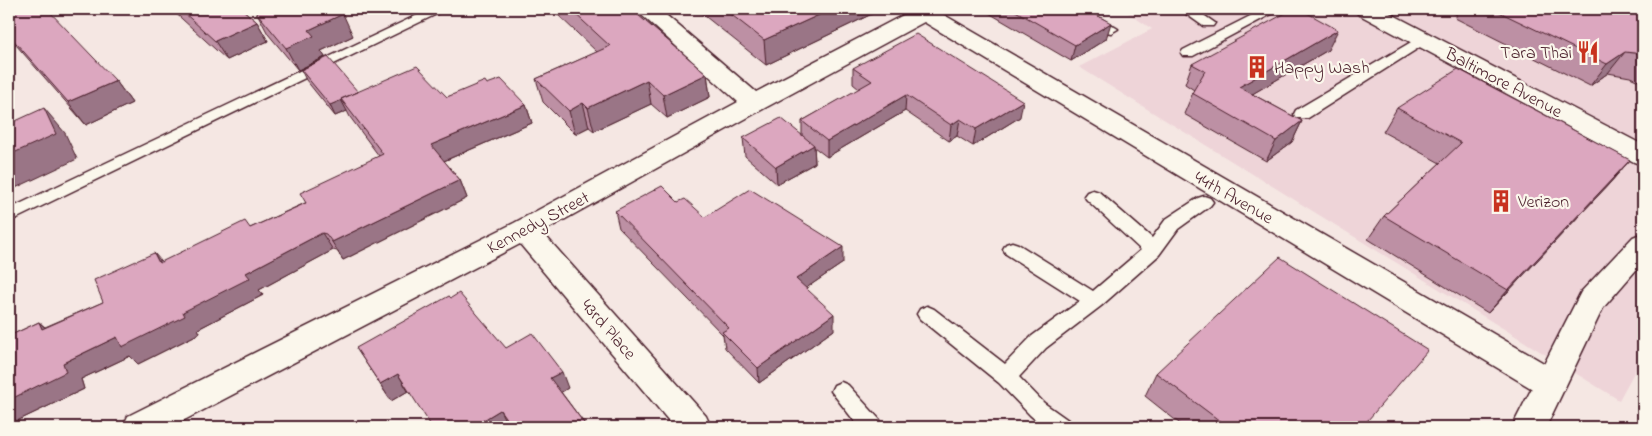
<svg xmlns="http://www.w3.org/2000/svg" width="1652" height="436" font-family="'Indie Flower',sans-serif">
<rect width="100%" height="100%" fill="#f5e7e3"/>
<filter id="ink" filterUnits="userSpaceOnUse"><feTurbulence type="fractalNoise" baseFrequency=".02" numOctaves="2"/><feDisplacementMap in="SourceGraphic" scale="10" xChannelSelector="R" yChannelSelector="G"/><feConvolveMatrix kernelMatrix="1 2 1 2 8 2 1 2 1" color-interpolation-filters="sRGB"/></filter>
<g filter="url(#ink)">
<path fill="#eed4d8" d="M1122,9H1438L1444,12L1449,9H1643V356L1619,400L1079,67L1152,29Z"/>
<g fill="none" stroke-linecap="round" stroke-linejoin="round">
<defs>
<path id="lane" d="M430,9H447L9,222V209Z
M1068,9H1085L1118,29L1111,33L1106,32Z
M1179,9H1195L1215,23L1213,26H1203Z
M1264,9H1281L1193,56H1183L1181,53L1183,50Z
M1423,35L1428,36L1430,39L1428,42L1308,118H1296L1294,114L1296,110Z
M1093,190L1099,192L1152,238L1166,219L1198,198L1204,196L1210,198L1213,202L1210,206L1178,229L1159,255L1101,306L1046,348L1019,377L1044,403L1068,420L1071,427H1044L1030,415L999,383L920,319L917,314L920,309L927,306L934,309L1005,364L1032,336L1080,301L1006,254L1003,249L1006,244L1012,242L1018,244L1093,291L1141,250L1087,200L1084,196L1087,192Z
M841,382L848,385L880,420L883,427H859L831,391L834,385Z"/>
<path id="street" d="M635,9H659L756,92L909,12L907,9H942L939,12L1561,373L1566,383L1561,393L1550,397L1539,393L924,22L763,109L542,232L706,416L711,427H674L520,244L171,427H123L128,416L514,223L738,102Z"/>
<path id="secondary" d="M1643,233V262L1603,308L1546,427H1512L1581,292L1633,237Z"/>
<path id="primary" d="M1355,9H1382L1643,145V165L1634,162L1358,14Z"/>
</defs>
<use href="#lane" stroke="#4a1f2b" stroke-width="3"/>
<use href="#street" stroke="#4a1f2b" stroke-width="3"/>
<use href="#secondary" stroke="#4a1f2b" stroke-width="3"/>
<use href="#primary" stroke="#4a1f2b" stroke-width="3"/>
<use href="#lane" fill="#fbf7ec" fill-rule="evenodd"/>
<use href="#street" fill="#fbf7ec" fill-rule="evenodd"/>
<use href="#secondary" fill="#fbf7ec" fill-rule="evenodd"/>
<use href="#primary" fill="#fbf7ec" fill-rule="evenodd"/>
</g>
<path fill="#bd90a4" stroke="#4a1f2b" d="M9,9L116,81L132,103L86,125L9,37Z
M171,9H242L257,22L268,41L227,60Z
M555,9H631L707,74L710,97L667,118L651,104L594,131L589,127L575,134L543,102L536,79L597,52L556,13Z
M696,9H878V11L766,65Z
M982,9H1085L1106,39L1071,61Z
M1445,9H1622L1643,18V83L1630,77L1608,73L1590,86L1455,18L1457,15Z
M257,13L353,36L321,51L325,57L298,70L268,34Z
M1328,50L1252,94L1302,121L1292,142L1266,161L1184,114L1194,90L1185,84L1192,64Z
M853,68L1020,117L973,146L957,136L949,141L905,111L827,157L814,147L815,163L777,184L745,156L743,138L802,135V121L859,89L853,84Z
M301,70L358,92L447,97L487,84L526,105L532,123L444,161L460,180L467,198L343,260L337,251L333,250L259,290L263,295L198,329L200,333L138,364L130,356L81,379L84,389L17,421L9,414V336L39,322L45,327L103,302L162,262L250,228L305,203L379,156L350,117L347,111L335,116L306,80Z
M1397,108L1630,160L1609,184L1488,313L1368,239L1384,216L1440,163L1383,132Z
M678,202L705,217L843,263L806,288L834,330L759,383L725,348L723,335L619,228L615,211Z
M356,348L568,388L561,392L587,427H509L508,426L408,391L391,401Z
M1156,373L1363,427H1184L1145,396Z"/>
<path fill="#9a7586" stroke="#4a1f2b" d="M832,9H878V11L766,65L764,40Z
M343,14L353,36L321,51L325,57L298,70L286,48L309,30Z
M257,22L268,41L227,60L215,41Z
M1111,23L1106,39L1071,61L1075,45Z
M1338,30L1328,50L1230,107L1239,87Z
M1625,52L1608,73L1590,86L1607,64Z
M707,74L710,97L667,118L663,95Z
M647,80L651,104L594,131L588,108Z
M116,81L132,103L86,125L68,102Z
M906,95L905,111L827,157V141Z
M341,100L347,111L335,116L330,105Z
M1023,101L1020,117L973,146L976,129Z
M583,103L589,127L575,134L569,111Z
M526,105L532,123L439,163L431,145Z
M44,108L65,133L77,159L9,191V155Z
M960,119L957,136L949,141L951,125Z
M1302,121L1292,142L1266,161L1276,141Z
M814,145L815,163L777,184L776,167Z
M1630,160L1609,184L1488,313L1508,290Z
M460,180L467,198L343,260L332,242Z
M322,233L333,250L259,290L263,295L198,329L200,333L138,364L130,356L81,379L84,389L17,421L9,414V400L63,363L117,337L183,312L246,273Z
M843,247V263L796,295V279Z
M154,253L169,270L159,263Z
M834,314V330L759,383L758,368Z
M39,322L57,339L42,329Z
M562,372L568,388L557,395L550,378Z
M398,374L408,391L391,401L380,384Z
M500,410L508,426L506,427H472Z"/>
<path fill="#dca7bf" stroke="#4a1f2b" d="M9,9H47L116,81L68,102L9,35Z
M180,9H242L257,22L215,41Z
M262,9H336L343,14L309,30L314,36L286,48L257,13Z
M570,9H631L707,74L663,95L647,80L588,108L583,103L569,111L536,79L610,46Z
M724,9H832L764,40Z
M1012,9H1085L1111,23L1075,45Z
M1293,9H1300L1338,30L1239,87L1302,121L1276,141L1192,93L1205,71L1192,64Z
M1493,9H1622L1643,18V54L1625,52L1607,64Z
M916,34L1023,101L976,129L960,119L951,125L906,95L827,141L802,121L872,81L853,68Z
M328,57L358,92L341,99L342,100L330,105L301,70Z
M417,66L447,97L485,81L487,84L501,79L526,105L431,145L460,180L332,242L326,234L322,233L246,273L250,278L183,312L185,316L122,347L117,337L63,363L66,372L9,400V336L39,322L42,329L103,302L94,280L154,253L159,263L245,221L250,228L306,203L300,193L383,154L341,99Z
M1458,69L1630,160L1508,290L1384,216L1461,143L1397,108Z
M44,108L56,134L9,155V124Z
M781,118L814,145L776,167L743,138Z
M662,186L678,202L685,199L705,217L750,189L843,247L796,279L834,314L758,368L722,332L729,328L615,211Z
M1280,257L1428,350L1362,427H1228L1156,373Z
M459,293L506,348L532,333L562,372L550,378L587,427H512L500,410L472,427H432L398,374L380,384L356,348L449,296L451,298Z"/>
</g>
<defs>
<symbol id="restaurant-bare" viewBox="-9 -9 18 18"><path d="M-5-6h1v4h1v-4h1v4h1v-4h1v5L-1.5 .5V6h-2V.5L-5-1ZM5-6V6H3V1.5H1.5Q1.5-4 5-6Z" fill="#c8321e" stroke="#fbf7ec" stroke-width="2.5" paint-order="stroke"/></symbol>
<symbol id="building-bare" viewBox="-9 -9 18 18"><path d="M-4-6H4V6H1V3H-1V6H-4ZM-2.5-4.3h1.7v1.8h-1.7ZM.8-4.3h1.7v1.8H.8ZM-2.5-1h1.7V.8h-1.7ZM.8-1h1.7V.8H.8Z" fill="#c8321e" stroke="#fbf7ec" stroke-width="2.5" paint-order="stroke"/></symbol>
</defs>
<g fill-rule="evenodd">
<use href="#restaurant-bare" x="1572" y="36" width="32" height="32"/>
<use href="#building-bare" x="1241" y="51" width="32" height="32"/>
<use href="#building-bare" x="1485" y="185" width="32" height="32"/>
</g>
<g text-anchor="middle" stroke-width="4.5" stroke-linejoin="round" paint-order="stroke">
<g font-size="18" fill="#4a1f2b" stroke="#fbf7ec" text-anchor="start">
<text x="1572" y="58" text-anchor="end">Tara Thai</text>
<text x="1274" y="73">Happy Wash</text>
<text x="1518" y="207">Verizon</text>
</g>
<g font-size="18" fill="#4a1f2b" stroke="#fbf7ec">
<text transform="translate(1504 82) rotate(28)" y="6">Baltimore Avenue</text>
<text transform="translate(1234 197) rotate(30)" y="6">44th Avenue</text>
<text transform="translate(538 222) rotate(-28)" y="6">Kennedy Street</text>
<text transform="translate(609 329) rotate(49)" y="6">43rd Place</text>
</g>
</g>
<rect width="1652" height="436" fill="none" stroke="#fbf7ec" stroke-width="30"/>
<rect x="15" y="15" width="1622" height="406" fill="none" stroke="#4a1f2b" stroke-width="2" filter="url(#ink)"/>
</svg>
